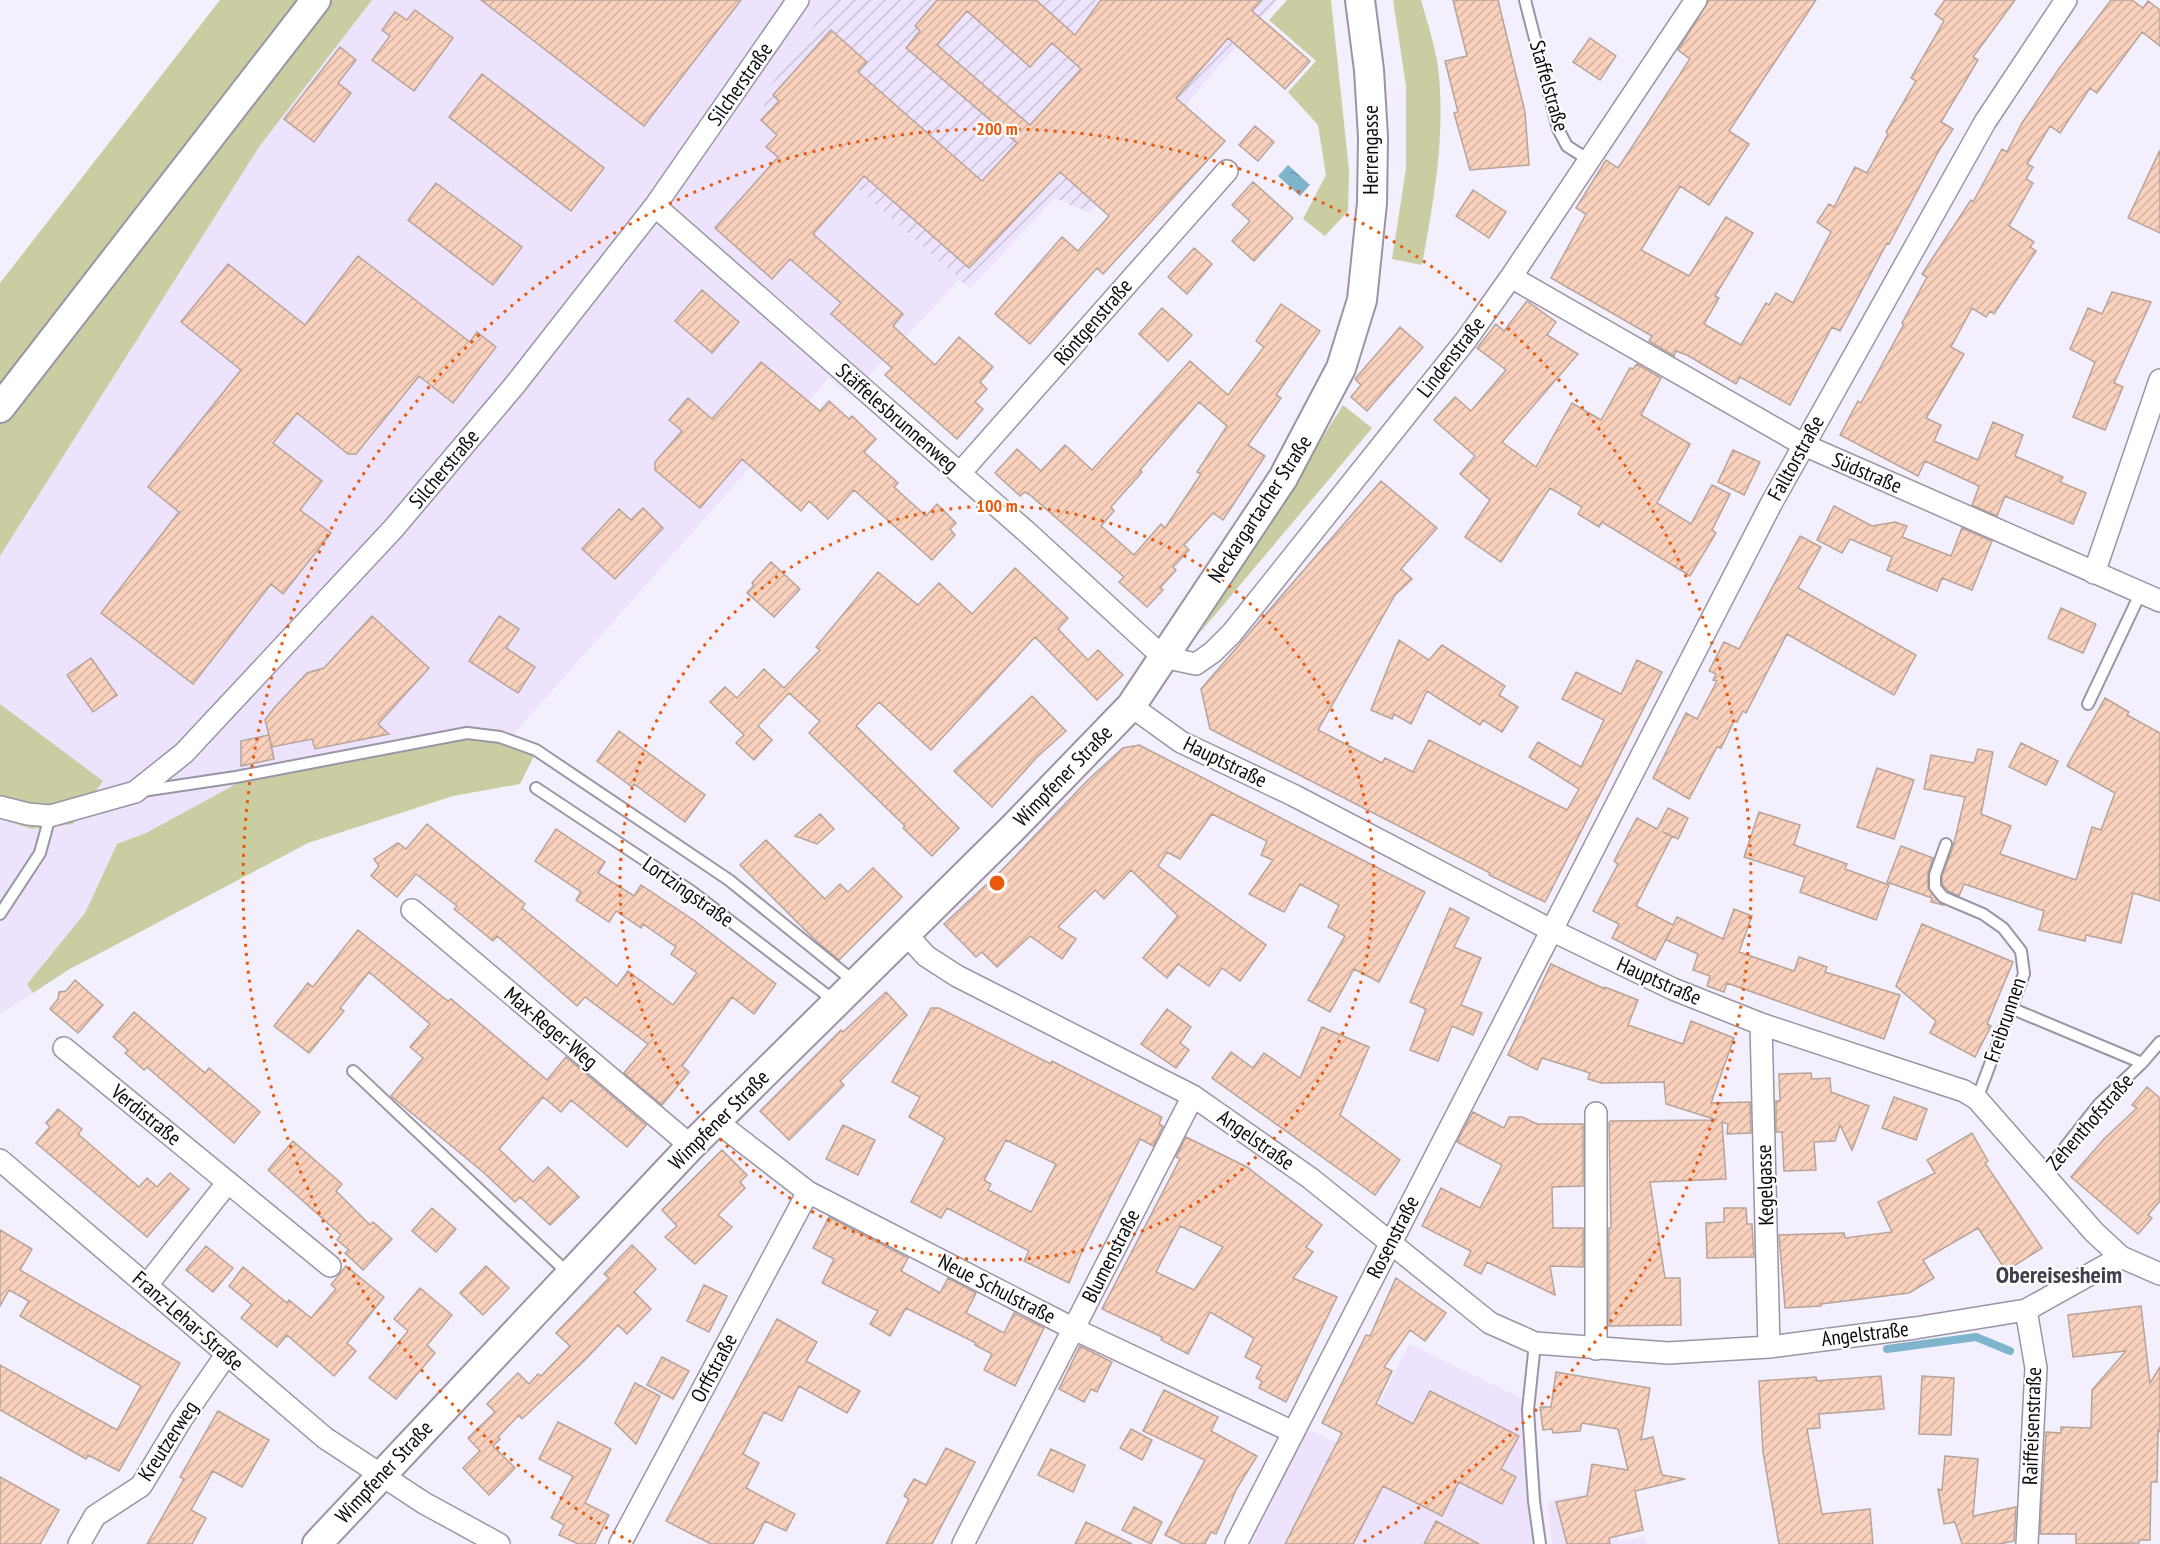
<svg xmlns="http://www.w3.org/2000/svg" width="2160" height="1544" font-family="'PT Sans Narrow',sans-serif">
<defs>
<pattern id="industrial-furrows" width="10" height="10" patternUnits="userSpaceOnUse" patternTransform="scale(1.5)"><rect width="10" height="10" fill="#ede3fc"/><path d="M-1 1l2-2M0 10L10 0M9 11l2-2" fill="none" stroke="#cac1d7"/></pattern>
<pattern id="water-ripples" width="26" height="14" patternUnits="userSpaceOnUse" patternTransform="scale(1.5)"><rect width="26" height="14" fill="#7fb4cd"/><path d="M2 4q2-2 4 0t4 0M15 11q2-2 4 0t4 0" fill="none" stroke="#6d99af"/></pattern>
<pattern id="building-hatch" width="6" height="6" patternUnits="userSpaceOnUse" patternTransform="scale(1.5)"><rect width="6" height="6" fill="#f9d1bd"/><path d="M-1 1l2-2M0 6l6-6M5 7l2-2" fill="none" stroke="#d4b2a1"/></pattern>
</defs>
<rect width="100%" height="100%" fill="#f4effd"/>
<path fill="#ede3fc" d="M372,0H1277L1090,213L1055,198L970,288L959,280L850,396L829,378L505,744L434,742L238,783L146,833L117,844L85,913L27,983L33,993L0,1014V819L32,829L103,781L0,704V556L259,147Z
M1409,1344L1533,1404L1547,1544H1249L1307,1429L1356,1451Z
M1604,1490L1619,1542L1644,1537L1646,1544H1552L1547,1501Z"/>
<path fill="url(#industrial-furrows)" d="M833,0H1277L1090,213L1055,198L970,288L759,101Z"/>
<path fill="#c9cda1" d="M220,0H372L259,147L0,556V283Z
M1287,0H1331L1349,170L1348,211L1325,236L1303,219L1326,175L1318,125L1288,92L1316,61L1269,20Z
M1393,0H1421C1427,22 1435,45 1438,67C1446,134 1434,199 1422,265L1392,259L1406,169V86Z
M1343,405L1372,428L1199,634Z
M0,704L103,781L73,824L32,829L0,819Z
M467,737L497,741L535,754L520,784L453,796L308,843L68,970L33,993L27,984L85,913L117,844L146,833L238,783Z"/>
<path fill="url(#water-ripples)" d="M1288,165L1310,185L1300,196L1278,176Z"/>
<g fill="none" stroke-linecap="round" stroke-linejoin="round">
<path stroke="#7fb4cd" stroke-width="8" d="M1887,1349L1976,1337L2010,1351"/>
</g>
<path fill="url(#building-hatch)" stroke="#b6a49b" stroke-width="1.5" fill-rule="evenodd" d="M481,0H741L644,126Z
M937,0H1036L1075,35L1101,0H1262L1252,11L1310,61L1285,89L1228,38L1176,98L1225,141L1103,274L1097,268L1030,344L995,314L1062,237L1078,251L1109,216L1060,172L969,268L864,176L813,234L903,314L893,326L935,365L959,337L993,367L980,382L987,389L975,402L983,409L957,439L885,375L892,368L831,314L841,303L790,259L772,279L715,228L778,157L766,147L777,135L761,120L779,101L773,95L831,30L867,62L858,72L982,181L1017,143L906,48L920,31L915,26ZM967,11L1030,67L1052,43L1081,69L1030,125L937,45Z
M1453,0H1498L1525,112L1529,165L1470,170L1454,113L1458,112L1445,61L1467,56Z
M1709,0H1816L1729,131L1749,144L1709,205L1680,186L1641,250L1689,276L1726,217L1753,233L1715,296L1719,298L1704,324L1741,345L1766,303L1769,305L1776,293L1793,303L1831,232L1817,222L1829,204L1834,207L1855,167L1867,173L1888,134L1886,132L1916,81L1911,78L1944,21L1935,14L1945,0H2015L1973,57L1978,60L1941,122L1953,129L1938,152L1889,244L1887,243L1840,331L1832,327L1790,405L1740,377L1736,384L1687,355L1676,351L1674,356L1649,341L1652,336L1551,278L1586,214L1576,208L1606,160L1618,168L1690,59L1678,50Z
M2111,0H2132L2143,8L2148,1L2160,10V46L2142,32L2097,93L2090,88L2060,133L2050,126L2027,164L2033,167L2026,179L2033,183L2009,226L2034,242L2030,247L2036,251L1994,314L1990,311L1986,317L1972,308L1951,347L1964,354L1926,418L1941,425L1934,441L1978,460L1993,422L2023,435L2015,456L2063,477L2060,482L2086,493L2073,524L2005,496L1997,516L1972,505L1979,486L1925,461L1918,476L1840,435L1858,401L1861,403L1904,324L1902,323L1927,277L1922,274L1971,200L1973,202L2002,149L2007,152L2022,123L2058,70Z
M415,10L453,38L414,91L372,60L390,36L382,30L395,12L407,20Z
M1590,38L1616,56L1600,80L1573,62Z
M340,47L356,60L338,83L351,93L314,142L284,119Z
M482,74L604,168L571,211L449,117Z
M1255,126L1274,142L1258,161L1239,145Z
M2160,150V233L2128,218Z
M1253,182L1293,218L1254,261L1232,241L1250,221L1232,205Z
M436,183L522,247L493,285L408,220Z
M1473,190L1506,212L1489,238L1456,216Z
M1194,248L1212,264L1187,294L1168,277Z
M358,256L470,342L477,332L496,347L453,403L419,376L356,454H348L297,413L273,443L322,481L300,510L331,533L283,594L271,584L193,684L101,613L179,512L148,487L241,370L181,322L228,264L305,325Z
M702,290L739,322L712,353L675,321Z
M2112,292L2151,302L2114,383L2123,387L2105,430L2073,417L2095,362L2070,349L2088,308L2102,314Z
M1527,301L1556,322L1547,335L1578,354L1502,442L1536,467L1572,403L1601,420L1630,368L1633,369L1637,364L1661,378L1641,415L1690,444L1657,503L1691,524L1712,485L1730,494L1712,530L1716,533L1690,576L1602,522L1599,527L1578,514L1582,507L1550,488L1501,562L1465,537L1490,500L1460,474L1475,456L1434,420L1455,397L1471,411L1506,370L1477,348L1496,324L1504,331Z
M1281,304L1320,331L1276,395L1281,398L1248,445L1265,456L1223,520L1213,513L1184,545L1189,550L1173,567L1176,570L1160,588L1163,590L1147,607L1119,582L1124,577L1030,495L1025,492L1020,496L995,473L1017,449L1041,471L1065,445L1092,470L1190,361L1228,395L1264,347L1256,341ZM1199,402L1227,426L1197,472L1201,474L1165,528L1161,524L1134,555L1101,526L1114,511L1111,507L1142,472L1140,470Z
M1162,308L1192,335L1168,361L1139,334Z
M1400,327L1423,347L1367,411L1351,397L1361,385L1355,379Z
M761,362L820,411L829,401L849,419L852,416L876,439L864,452L898,483L894,487L926,516L937,504L956,523L950,529L955,535L932,560L854,490L828,519L809,501L801,511L742,459L700,508L655,470V462L682,431L669,420L688,398L712,419Z
M1733,450L1760,462L1744,495L1718,482Z
M1381,481L1437,528L1401,569L1412,579L1395,595L1318,730L1382,763L1385,758L1413,772L1429,740L1567,810L1579,789L1529,757L1538,742L1581,767L1604,720L1562,699L1576,672L1621,694L1637,660L1662,672L1545,902L1489,875L1490,873L1210,729L1201,689Z
M1834,506L1872,526L1895,522L1907,526L1902,537L1951,556L1962,528L1992,541L1972,590L1942,578L1937,591L1887,570L1892,557L1850,539L1842,553L1817,540Z
M643,508L663,528L615,579L582,549L619,509L631,520Z
M1800,536L1821,547L1798,588L1916,655L1894,695L1787,634L1746,713L1743,711L1737,722L1734,721L1721,748L1717,747L1689,799L1653,778L1686,713L1697,719L1717,681L1713,680L1716,674L1709,671L1724,642L1739,649Z
M771,562L800,589L774,617L747,593L754,585L752,583Z
M1015,568L1068,618L1058,629L1088,660L1098,650L1123,675L1097,700L1035,637L931,750L879,702L856,726L959,828L932,856L903,828L905,826L809,733L820,721L789,693L758,726L772,740L754,760L736,743L744,735L710,702L725,687L737,698L764,669L784,688L820,650L816,647L878,572L918,605L939,583L972,614Z
M2061,608L2096,624L2083,653L2048,638Z
M372,616L429,668L378,724L389,734L315,749L312,739L272,747L269,736L274,759L241,766V741L269,735L265,720L275,707L307,673L324,668Z
M499,616L519,629L506,648L535,667L518,693L469,661Z
M1399,640L1429,660L1442,645L1505,686L1499,695L1518,707L1502,732L1483,720L1480,725L1427,691L1411,724L1394,714L1392,719L1371,710Z
M91,658L117,695L93,712L67,675Z
M1032,696L1066,731L1037,757L992,807L954,771Z
M2105,698L2129,712L2127,715L2160,733V901L2133,893L2121,943L2086,935L2085,941L2039,930L2044,911L1964,884L1959,896L1948,891L1942,884V876L1953,847L1965,797L1924,789L1931,755L1974,763L1978,749L1993,752L1981,814L2011,826L2000,854L2076,880L2092,827L2101,830L2115,793L2067,766Z
M619,731L705,795L685,822L634,784L632,787L597,761Z
M2021,743L2058,761L2046,785L2009,767Z
M1139,745L1425,892L1379,982L1354,969L1330,1012L1308,1000L1345,936L1328,927L1339,905L1300,884L1284,912L1249,894L1273,860L1261,855L1267,841L1212,814L1180,859L1167,852L1158,866L1266,945L1240,981L1222,968L1209,986L1178,964L1167,978L1143,958L1178,916L1131,870L1104,899L1095,890L1058,927L1076,939L1062,959L1030,936L997,967L982,952L976,957L944,924L1002,870L1088,780L1123,748Z
M1877,768L1914,780L1894,839L1857,827Z
M1668,808L1688,818L1678,839L1663,832L1672,836L1636,906L1673,925L1677,917L1723,939L1734,909L1752,916L1739,952L1794,971L1799,957L1827,967L1825,972L1900,995L1884,1039L1727,983L1724,992L1707,986L1710,976L1693,970L1698,954L1666,940L1672,928L1655,960L1612,938L1619,924L1593,911L1618,864L1614,861L1637,818L1657,829Z
M1759,812L1800,825L1794,845L1847,864L1845,869L1889,885L1876,920L1800,892L1805,877L1744,857Z
M820,814L834,829L817,844L795,836Z
M427,824L525,904L522,908L617,986L628,971L673,1005L697,973L671,954L676,947L643,924L641,928L616,911L609,922L576,900L581,892L535,861L556,829L605,862L598,873L634,896L641,885L695,921L776,984L754,1014L732,997L682,1066L689,1072L662,1105L624,1073L648,1044L585,997L577,1006L497,936L493,941L454,909L457,906L416,874L397,897L371,876L379,866L374,859L398,843L406,849Z
M766,840L825,899L840,884L848,892L873,868L902,897L839,960L815,940L740,865Z
M1901,846L1933,858L1928,873V888L1943,905L1931,902L1932,898L1887,882Z
M1450,908L1469,918L1454,947L1481,958L1461,1005L1482,1013L1473,1035L1452,1026L1438,1061L1410,1050L1426,1009L1410,1002Z
M1922,924L2013,962L1987,1024L1991,1026L1975,1057L1930,1033L1936,1021L1896,986Z
M358,930L448,1001L451,999L547,1080L566,1057L646,1125L627,1147L571,1100L561,1112L543,1097L499,1149L533,1182L548,1167L579,1197L550,1225L520,1197L515,1202L483,1172L391,1096L423,1058L410,1047L430,1024L369,972L340,1008L344,1011L309,1053L274,1026L308,983L313,987Z
M1551,964L1605,989V987L1638,1000L1628,1025L1683,1044L1691,1021L1734,1038L1711,1103L1750,1102L1751,1133L1727,1134L1728,1124L1722,1122L1726,1179L1650,1182L1665,1278H1680L1681,1325L1609,1326V1228H1611L1609,1123L1610,1121L1717,1120L1666,1104L1664,1082L1601,1083L1588,1079L1590,1073L1542,1058L1537,1070L1508,1055Z
M75,980L103,1005L78,1033L50,1009L58,999L59,992L66,991Z
M886,992L907,1015L840,1081L844,1085L789,1140L760,1111L841,1030L843,1032Z
M931,1008H939L1051,1064L1052,1061L1162,1117L1159,1124L1163,1126L1153,1146L1140,1139L1081,1254L1069,1283L1024,1261L1029,1251L947,1208L941,1218L911,1202L945,1138L909,1117L920,1097L892,1082ZM1006,1140L1056,1164L1031,1212L988,1190L991,1184L984,1180Z
M1167,1009L1191,1027L1180,1043L1189,1050L1176,1068L1141,1044Z
M134,1012L205,1073L209,1068L260,1112L234,1143L147,1067L144,1070L125,1053L128,1050L113,1037Z
M1322,1027L1369,1047L1340,1115L1400,1160L1375,1195L1212,1078L1231,1052L1253,1068L1264,1053L1300,1078Z
M1811,1073L1812,1079L1830,1078L1831,1092L1869,1106L1852,1150L1840,1125L1835,1141L1814,1142L1816,1170L1784,1171L1782,1132H1776V1101H1780L1779,1074Z
M2147,1087L2160,1098V1201L2148,1215L2152,1218L2138,1234L2071,1177L2104,1139L2137,1108L2132,1105Z
M1894,1097L1927,1109L1916,1140L1882,1128Z
M58,1109L82,1129L78,1134L139,1187L147,1178L157,1187L170,1173L189,1189L147,1237L36,1143L50,1127L46,1123Z
M1473,1112L1504,1128L1509,1117H1522L1537,1124H1583V1186L1552,1187L1553,1228H1583V1267L1550,1266L1555,1295L1487,1262L1481,1274L1464,1265L1471,1251L1422,1226L1441,1188L1480,1208L1502,1165L1457,1142Z
M843,1125L875,1140L858,1175L826,1159Z
M1972,1133L1988,1161L1985,1163L2042,1248L2006,1271L1978,1228L1923,1260L1934,1278L1909,1293L1821,1304V1306L1785,1308L1779,1235L1844,1233L1845,1238L1892,1232L1878,1202L1935,1173L1927,1160Z
M1186,1137L1247,1167L1322,1225L1306,1247L1313,1252L1293,1278L1337,1297L1286,1402L1259,1388L1262,1381L1256,1378L1262,1366L1245,1357L1254,1338L1210,1312L1188,1354L1161,1340L1162,1337L1102,1309L1180,1159L1176,1157ZM1180,1226L1223,1247L1194,1290L1156,1272Z
M293,1141L342,1184L336,1191L370,1225L373,1222L392,1239L363,1270L345,1253L349,1250L337,1240L341,1235L268,1170Z
M722,1150L747,1175L740,1182L745,1188L718,1215L732,1227L695,1264L665,1237L677,1226L662,1210Z
M432,1208L456,1229L436,1252L412,1231Z
M1724,1208H1746L1747,1224H1752L1754,1257L1707,1258L1706,1223L1724,1222Z
M829,1217L908,1258L901,1271L940,1293L948,1278L976,1293L966,1313L1004,1333L1014,1313L1044,1328L1015,1386L984,1370L992,1354L975,1345L976,1343L906,1308L890,1336L870,1324L878,1311L822,1283L834,1259L813,1248Z
M0,1230L32,1249L20,1270L180,1363L119,1471L88,1455L86,1459L0,1410V1365L117,1430L141,1386L20,1316L29,1301L9,1290L0,1306Z
M632,1245L656,1269L634,1292L651,1309L627,1334L618,1325L585,1360L522,1419L519,1415L498,1437L500,1439L493,1446L515,1468L489,1495L463,1468L480,1451L468,1438L495,1412L487,1404L518,1373L529,1384L538,1374L541,1376L570,1346L556,1333L609,1278L604,1274Z
M206,1246L233,1268L213,1292L186,1270Z
M346,1266L384,1297L347,1343L356,1351L334,1376L287,1335L277,1347L241,1318L252,1305L229,1286L243,1267L287,1303L289,1300L311,1318L336,1289L331,1285Z
M486,1266L509,1288L483,1315L460,1293Z
M1396,1278L1446,1313L1425,1341L1410,1330L1384,1367L1392,1371L1376,1404L1413,1424L1430,1391L1519,1436L1501,1469L1516,1477L1502,1504L1459,1482L1442,1516L1383,1486L1353,1544H1285L1342,1433L1322,1423L1366,1335L1370,1336Z
M704,1285L727,1296L709,1332L687,1321Z
M420,1288L452,1315L427,1345L435,1353L396,1399L369,1378L408,1331L394,1319Z
M2141,1306L2150,1383L2160,1367V1432L2158,1430L2157,1482H2151L2150,1540H2139V1543L2076,1544V1534H2040L2046,1432L2061,1433V1427L2091,1428L2092,1390L2126,1351L2073,1357L2068,1315Z
M777,1319L817,1342L806,1361L860,1391L847,1413L799,1386L782,1421L764,1412L743,1454L759,1463L746,1488L795,1514L786,1531L765,1521L753,1544H711L666,1521Z
M1080,1346L1112,1362L1097,1392L1091,1389L1084,1402L1059,1389Z
M662,1357L689,1371L673,1399L647,1385Z
M1556,1372L1650,1388L1641,1440L1653,1437L1662,1475L1685,1479L1635,1491L1643,1530L1609,1538L1610,1544H1567L1556,1502L1587,1496L1592,1464L1628,1470L1618,1429L1582,1423L1580,1431L1553,1433L1552,1429L1543,1430L1540,1407H1551Z
M1881,1376L1884,1409L1819,1414L1820,1428L1807,1429L1822,1514L1870,1509L1873,1544H1779L1763,1452L1759,1381L1816,1377L1817,1381Z
M1922,1376L1954,1378L1951,1435L1919,1434Z
M635,1383L660,1396L636,1444L615,1423Z
M1164,1390L1218,1417L1211,1431L1257,1456L1237,1488L1216,1534L1211,1532L1205,1544H1183L1165,1535L1205,1460L1143,1431Z
M218,1411L269,1440L242,1487L213,1471L191,1510L206,1518L192,1544H147L184,1479L180,1477Z
M558,1422L611,1449L585,1503L609,1515L595,1544H578L559,1535L564,1525L551,1518L573,1476L539,1459Z
M1131,1429L1152,1440L1142,1460L1120,1448Z
M946,1448L975,1462L932,1544H886L909,1499L904,1496L914,1479L926,1485Z
M1051,1449L1085,1465L1073,1492L1038,1475Z
M1945,1456L1978,1459L1973,1516L2016,1507L2014,1541L1999,1544H1962L1955,1522L1944,1524L1938,1489L1942,1490Z
M0,1477L59,1510L40,1544H0Z
M1134,1507L1162,1522L1151,1544L1122,1530Z
M1436,1521L1479,1544H1424Z
M1086,1522L1132,1544H1075Z"/>
<g fill="none" stroke-linecap="round" stroke-linejoin="round">
<defs>
<path id="lane" d="M1525,0L1558,129L1567,146L1589,160
M2088,704L2141,592
M536,788L691,891L836,1002
M142,791L236,777L467,733L500,737L536,750L729,880L856,983
M1946,844L1935,875V887L1943,897L1983,914L2003,928L2021,951L2024,974L1977,1099
M0,914L40,853L50,816
M2013,1009L2142,1063
M353,1071L569,1274
M2043,1175L2099,1104L2142,1063L2160,1042
M1535,1343L1528,1410L1534,1501L1540,1544"/>
<path id="street" d="M655,206L1029,534L1163,657L1196,664L1213,652L1232,633L1466,340L1511,277L1696,0
M1511,277L1804,445L2160,601
M960,473L1227,171
M2094,573L2160,380
M1131,706L1181,742L1293,795L1551,930L1673,989L1761,1024L1964,1091L1977,1099L2094,1232L2121,1257L2160,1274
M0,807L28,814L50,816L135,792L184,753L394,528L514,386L655,206L798,0
M412,910L691,1146
M906,934L926,956L957,976L1193,1096L1310,1178L1490,1323L1535,1343L1668,1353L1769,1347L1915,1328L2026,1310L2121,1257
M1761,1024L1769,1347
M64,1048L330,1266
M716,1121L808,1192L1074,1329L1293,1432
M0,1160L325,1438L424,1503L499,1544
M147,1285L228,1182
M2026,1310L2036,1368L2027,1544
M1596,1349V1113
M79,1544L95,1516L141,1486L181,1420L226,1355
M620,1544L808,1192
M963,1544L1193,1096
M1236,1544L1771,504L1985,122L2066,0"/>
<path id="secondary" d="M0,408L316,0
M317,1544L691,1146L1011,830L1131,706L1283,478L1341,368L1362,300L1372,203L1373,137L1369,70L1360,0"/>
</defs>
<use href="#lane" stroke="#9b94a5" stroke-width="14"/>
<use href="#street" stroke="#9b94a5" stroke-width="24"/>
<use href="#secondary" stroke="#9b94a5" stroke-width="32"/>
<use href="#lane" stroke="#fff" stroke-width="10"/>
<use href="#street" stroke="#fff" stroke-width="21"/>
<use href="#secondary" stroke="#fff" stroke-width="28"/>
</g>
<g fill="none" stroke="#e8590c" stroke-width="3" stroke-dasharray="3 6">
<circle cx="997" cy="883" r="377"/>
<path d="M631 1542A754 754 0 1 1 1363 1542"/>
</g>
<g text-anchor="middle" stroke-width="4.5" stroke-linejoin="round" paint-order="stroke">
<g font-size="21" fill="#0d0a10" stroke="#fff">
<text transform="translate(740 84) rotate(-55)" y="7">Silcherstraße</text>
<text transform="translate(1549 86) rotate(74)" y="7">Staffelstraße</text>
<text transform="translate(1371 150) rotate(-90)" y="7">Herrengasse</text>
<text transform="translate(1093 322) rotate(-49)" y="7">Röntgenstraße</text>
<text transform="translate(1451 357) rotate(-52)" y="7">Lindenstraße</text>
<text transform="translate(897 418) rotate(41)" y="7">Stäffelesbrunnenweg</text>
<text transform="translate(1796 458) rotate(-61)" y="7">Falltorstraße</text>
<text transform="translate(444 469) rotate(-50)" y="7">Silcherstraße</text>
<text transform="translate(1867 473) rotate(23)" y="7">Südstraße</text>
<text transform="translate(1260 509) rotate(-57)" y="7">Neckargartacher Straße</text>
<text transform="translate(1225 762) rotate(26)" y="7">Hauptstraße</text>
<text transform="translate(1063 776) rotate(-46)" y="7">Wimpfener Straße</text>
<text transform="translate(688 892) rotate(35)" y="7">Lortzingstraße</text>
<text transform="translate(1659 981) rotate(24)" y="7">Hauptstraße</text>
<text transform="translate(2005 1020) rotate(-71)" y="7">Freibrunnen</text>
<text transform="translate(551 1028) rotate(40)" y="7">Max-Reger-Weg</text>
<text transform="translate(146 1115) rotate(39)" y="7">Verdistraße</text>
<text transform="translate(719 1120) rotate(-45)" y="7">Wimpfener Straße</text>
<text transform="translate(2090 1122) rotate(-49)" y="7">Zehenthofstraße</text>
<text transform="translate(1256 1140) rotate(35)" y="7">Angelstraße</text>
<text transform="translate(1765 1185) rotate(-92)" y="7">Kegelgasse</text>
<text transform="translate(1393 1237) rotate(-63)" y="7">Rosenstraße</text>
<text transform="translate(1111 1256) rotate(-63)" y="7">Blumenstraße</text>
<text transform="translate(997 1289) rotate(27)" y="7">Neue Schulstraße</text>
<text transform="translate(188 1321) rotate(41)" y="7">Franz-Lehar-Straße</text>
<text transform="translate(1865 1334) rotate(-7)" y="7">Angelstraße</text>
<text transform="translate(714 1368) rotate(-62)" y="7">Orffstraße</text>
<text transform="translate(2032 1426) rotate(-88)" y="7">Raiffeisenstraße</text>
<text transform="translate(168 1441) rotate(-57)" y="7">Kreutzerweg</text>
<text transform="translate(384 1472) rotate(-47)" y="7">Wimpfener Straße</text>
</g>
<g font-size="24" font-weight="bold" fill="#433d4b" stroke="#fff">
<text x="2059" y="1283">Obereisesheim</text>
</g>
</g>
<circle cx="997" cy="883" r="9" fill="#e8590c" stroke="#fff" stroke-width="3"/>
<g font-size="18" text-anchor="middle" font-weight="bold" fill="#e8590c" stroke="#fff" stroke-width="4.5" stroke-linejoin="round" paint-order="stroke">
<text x="997" y="135">200 m</text>
<text x="997" y="512">100 m</text>
</g>
</svg>
